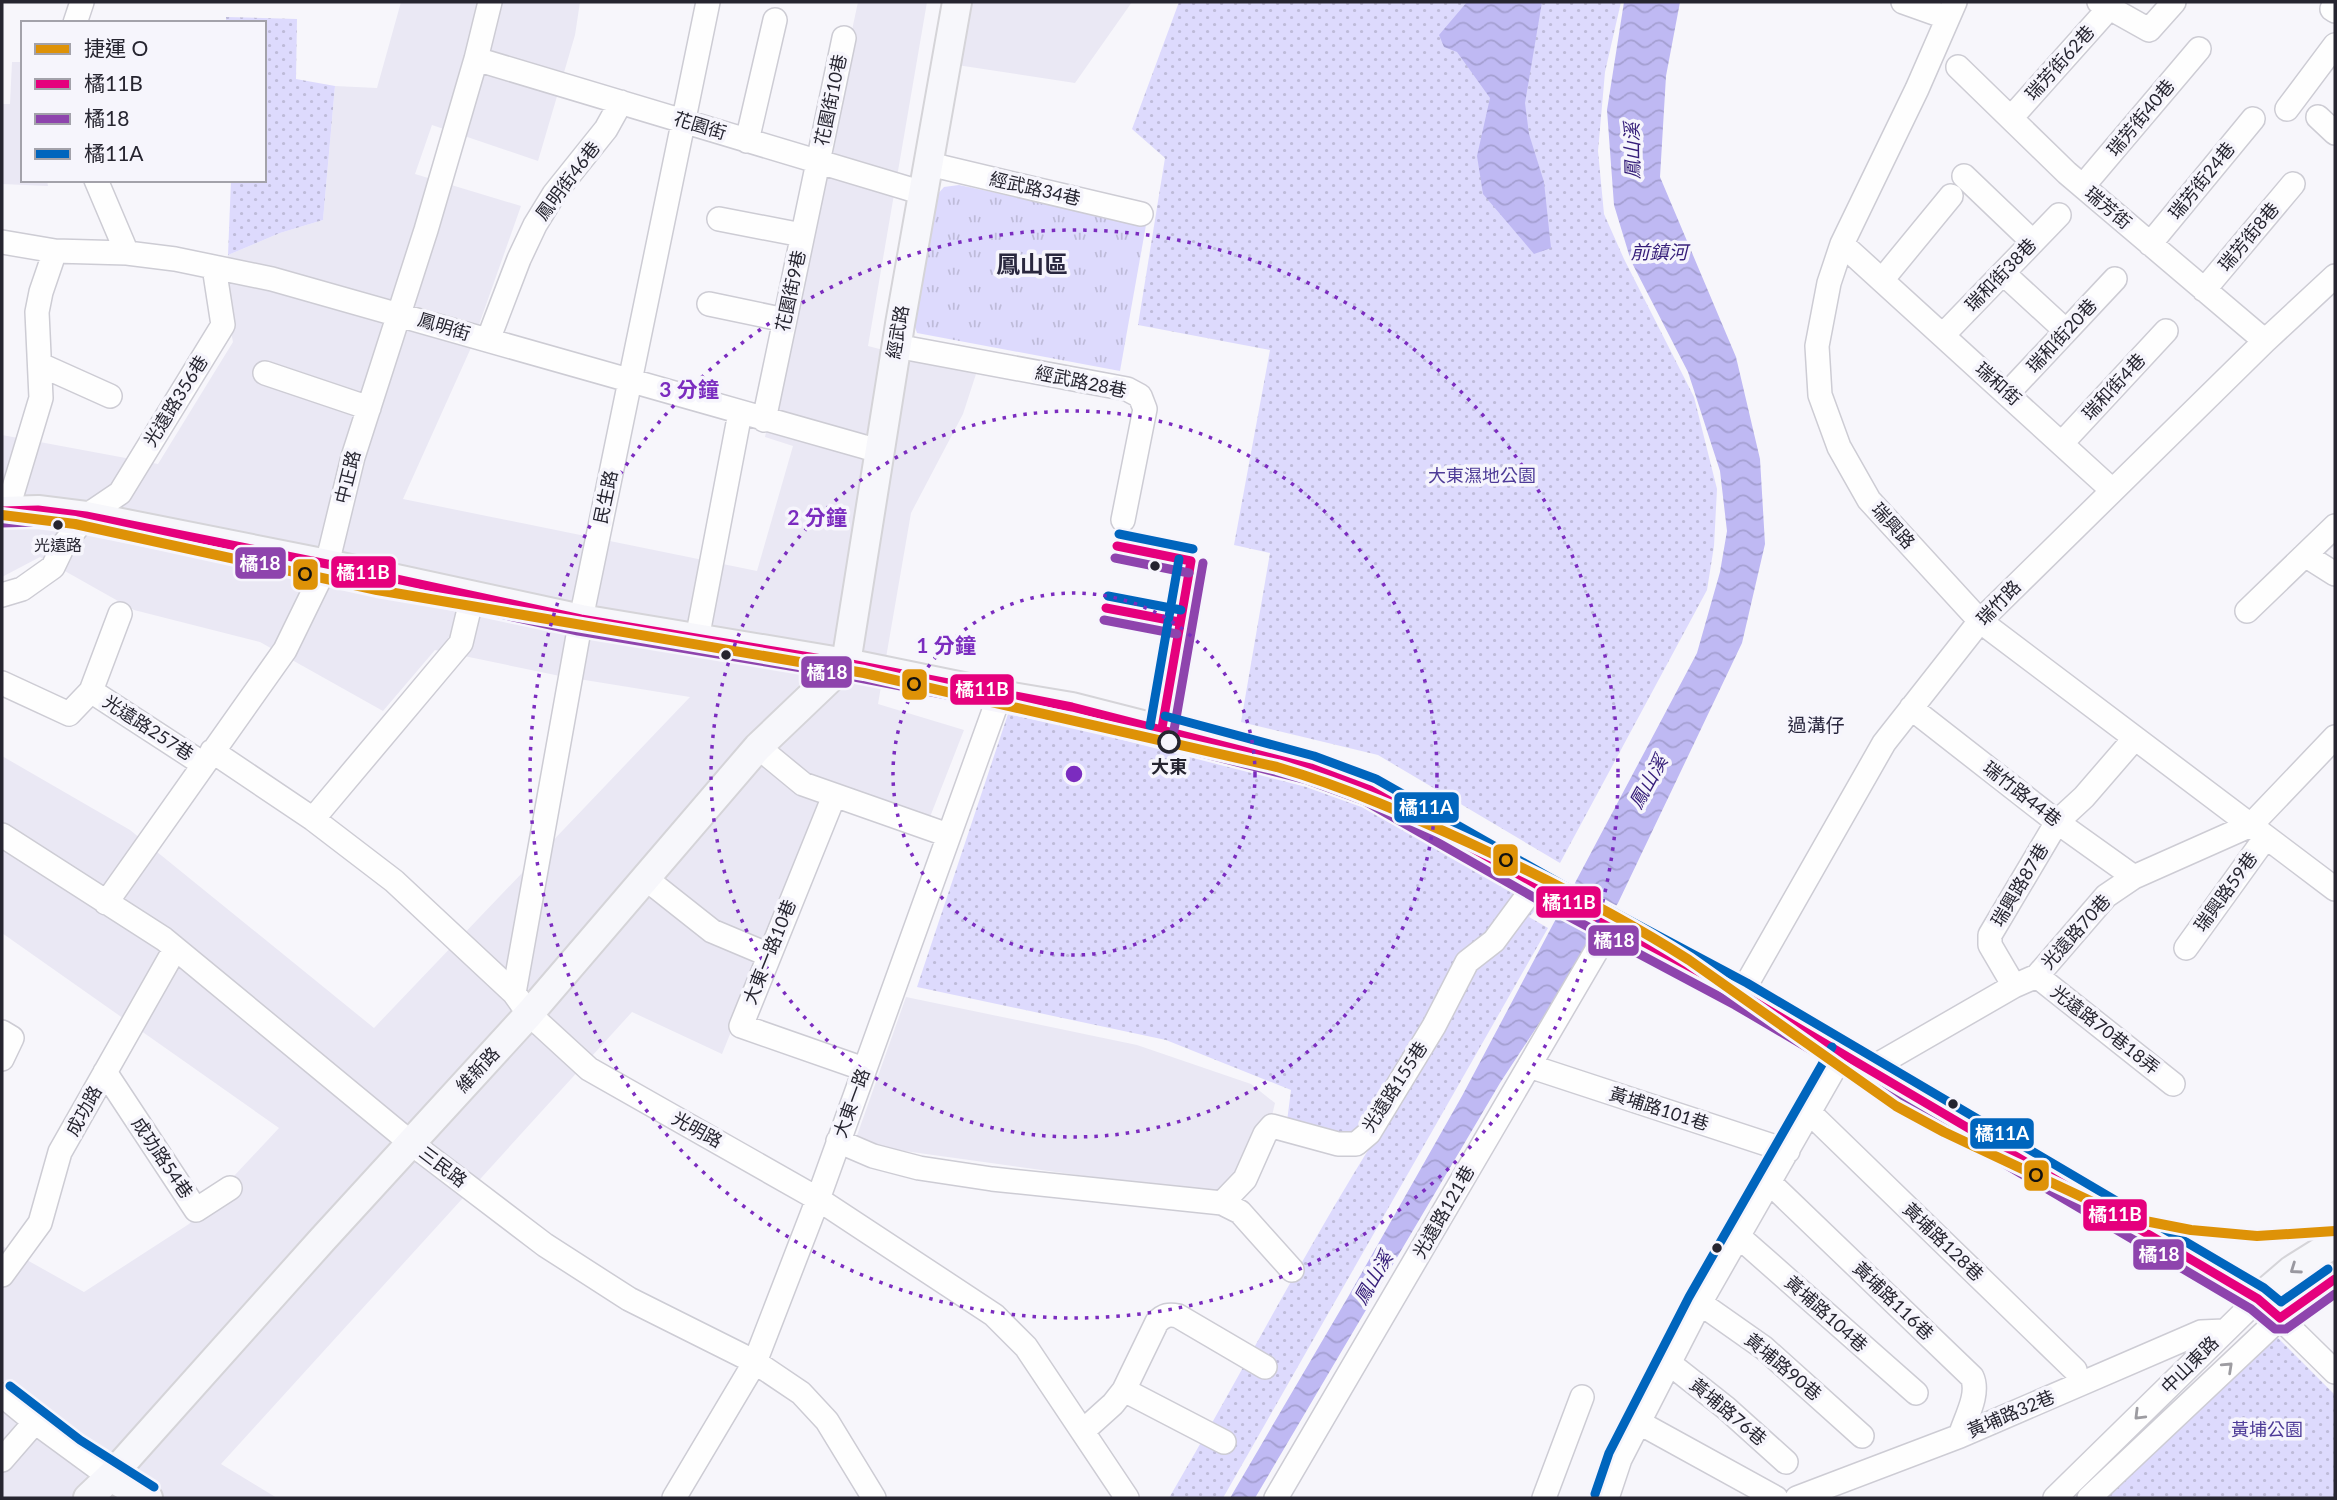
<svg xmlns="http://www.w3.org/2000/svg" width="2337" height="1500" font-family="Lato,'Noto Sans TC',sans-serif">
<defs>
<pattern id="grass-tufts" width="24" height="20" patternUnits="userSpaceOnUse" patternTransform="scale(1.75)"><rect width="24" height="20" fill="#dddafd"/><path d="M3 7l-1-3M5 7V3M7 7l1-3M15 17l-1-3M17 17v-4M19 17l1-3" fill="none" stroke="#bebbd9"/></pattern>
<pattern id="park-dots" width="8" height="8" patternUnits="userSpaceOnUse" patternTransform="scale(1.75)"><rect width="8" height="8" fill="#dddafd"/><path d="M2 2h.1M6 6h.1" fill="none" stroke="#bebbd9" stroke-width="1.8" stroke-linecap="round"/></pattern>
<pattern id="water-waves" width="16" height="10" patternUnits="userSpaceOnUse" patternTransform="scale(1.75)"><rect width="16" height="10" fill="#bfb9f3"/><path d="M0 5q4-4 8 0t8 0" fill="none" stroke="#a49fd1"/></pattern>
</defs>
<rect width="100%" height="100%" fill="#f7f6fb"/>
<path fill="#eae8f4" d="M401,2H580L575,35L538,161L432,125L415,174L521,206L470,350L403,499L757,571L793,446L765,437L858,2H927L868,346L976,374L963,414L911,513L878,704L964,730L930,817L831,784L722,1054L632,1012L221,1464L277,1498H2V1246L84,1292L189,1224L279,1128L2,933V756L130,830L374,1028L690,697L560,676L435,650L383,711L260,642L134,610L40,557L2,577V435L158,464L233,342L221,281L228,255L280,233L323,220L335,86L377,88Z
M968,2H1132L1075,83L957,65Z
M12,62H23V180H47L48,186L2,184V104H10Z
M906,997L1137,1045L1251,1084L1275,1103L1259,1171L1236,1197L854,1144Z"/>
<path fill="url(#grass-tufts)" d="M959,185L1146,225L1120,371L917,333L914,324L936,196L944,187Z"/>
<path fill="url(#park-dots)" d="M1179,2H1621L1605,72L1598,151L1604,214L1624,259L1694,397L1717,489L1714,546L1707,590L1560,863L1378,755L1241,722L1270,553L1234,545L1270,350L1138,325L1165,158L1132,129Z
M226,17L297,19L296,79L335,86L323,220L280,233L228,255L231,180H264V23H226Z
M1008,714L1327,781L1544,901L1529,917L1548,928L1223,1498H1169C1238,1380 1301,1258 1373,1142L1285,1137L1291,1090L1166,1040L917,987Z
M2272,1332L2335,1395V1498H2091Z"/>
<path fill="url(#water-waves)" d="M1467,2H1542L1525,103L1529,134L1544,182L1551,248L1534,254L1483,194L1477,156L1490,98L1457,52L1444,47L1439,35Z
M1624,2H1680L1666,76L1660,177L1736,357L1760,459L1765,544L1742,643L1618,903L1500,1083L1255,1498H1230L1348,1297L1462,1096L1697,653L1720,572L1727,531L1720,471L1688,372L1631,261L1614,205L1607,110Z"/>
<g fill="none" stroke-linecap="round" stroke-linejoin="round">
<defs>
<path id="minor" d="M1903,2L1948,18
M1955,2L1917,89L1842,244L1829,283L1817,346L1820,395L1839,447L1869,500L1980,621L2335,889
M2099,2L2149,30L2174,2
M2335,6L2332,9L2335,11
M75,23L82,2
M476,59L923,193
M1958,67L2067,173L2265,341
M2287,109L2335,45
M2318,117L2335,133
M2011,118L2110,7
M747,141L775,20
M929,164L1141,214
M1964,176L2033,242
M96,180L127,253
M2083,186L2199,49
M719,219L802,235
M2,242L55,251L127,253L175,259L272,279L879,451
M1842,244L2112,490
M2150,244L2253,119
M2003,273L2066,331
M1882,280L1951,196
M2204,290L2293,184
M709,304L785,320
M1943,335L2059,215
M488,340L519,259L535,225L554,194L606,129L621,102
M896,346L1127,389L1140,396L1145,409L1123,520
M41,365L110,396
M265,373L369,408
M2008,393L2115,279
M764,420L844,38
M2062,443L2166,331
M7,511L41,398L37,312L41,292L55,251
M2305,555L2335,574
M2,595L22,589L53,567L64,544L86,516L120,493L223,325L214,267
M2247,611L2335,526
M120,614L91,691L203,764
M697,639L740,413
M2,683L69,714L91,691
M1911,708L2057,822L2134,877
M758,747L803,784L948,835
M212,751L313,819L394,881L514,993L529,1014L589,1069L818,1199L994,1315L1026,1347L1127,1498
M834,796L741,1026L864,1069
M313,819L461,643L472,597
M2,835L164,939L411,1143L545,1245L629,1299L755,1362L801,1393L827,1421L874,1498
M645,878L712,931L769,955
M106,903L285,650L327,564L353,457L426,230L476,59L490,2
M2186,948L2266,837
M2037,976L2173,1084
M2014,986L1990,945V935L2057,822L2084,797L2135,738
M514,993L581,619L708,2
M1741,994L1884,743L1980,621L2265,341L2335,276
M2,1032L12,1038L2,1059
M1529,1066L1788,1151
M1870,1069L2014,986L2037,976L2106,896L2134,877L2251,825L2335,737
M105,1072L196,1210L230,1188
M1810,1113L2075,1370
M838,1141L873,1156L919,1168L992,1179L1222,1203L1240,1212L1292,1270
M1770,1183L1972,1377C1980,1394 1965,1419 1960,1436
M1222,1203L1245,1179L1265,1134L1272,1126L1338,1144H1356L1369,1133L1434,1026L1467,962L1494,941L1536,884
M1737,1235L1916,1393
M2,1275L40,1223L60,1152L175,949
M1700,1303L1764,1348L1862,1436
M1669,1363L1726,1408L1786,1462
M1124,1390L1224,1442
M2,1395L35,1422L110,1477
M1638,1422L1776,1498
M1083,1431L1113,1404L1124,1390L1157,1322C1164,1315 1169,1314 1178,1316L1265,1367
M2,1460L35,1422
M674,1498L755,1362L818,1199L1000,694
M1276,1498L1611,926
M1544,1498L1582,1397
M1607,1498L1620,1459L1700,1303L1843,1053
M1797,1498L1960,1436L2201,1332L2224,1331
M2055,1498L2258,1299
M2089,1498L2280,1318L2335,1372"/>
<path id="major" d="M2,511L38,510L86,516L327,564L581,619L846,663L1012,697L1072,707L1311,768L1370,790L1555,895L1741,994L2258,1299L2280,1318L2335,1279
M846,663L900,324L957,2
M2258,1299L2292,1270L2335,1243
M110,1477L148,1498
M88,1498L110,1477L322,1240L529,1014L758,747L846,663"/>
</defs>
<use href="#minor" stroke="#cdccd4" stroke-width="26"/>
<use href="#major" stroke="#d5d4d8" stroke-width="32"/>
<use href="#minor" stroke="#fefefe" stroke-width="23"/>
<use href="#major" stroke="#f7f7fb" stroke-width="28"/>
<defs>
<path id="bus-1" d="M2,511L38,510L86,516L327,564L581,619L846,663L1072,707L1311,768L1370,790L1555,895L1741,994L2258,1299L2280,1318L2335,1279
M1117,546L1191,561
M1106,608L1179,622
M1162,728L1191,561"/>
<path id="bus-2" d="M2,523L37,522L84,528L325,576L578,631L844,675L1069,719L1307,780L1365,801L1549,906L1735,1005L2251,1309L2275,1329H2286L2335,1294
M1115,558L1189,573
M1104,620L1177,634
M1174,730L1203,563"/>
<path id="bus-3" d="M1119,534L1193,549
M1108,596L1181,610
M1165,716L1314,756L1376,779L1561,884L1747,983L2264,1288L2281,1302L2328,1269
M1150,726L1179,559
M10,1386L80,1440L154,1487
M1595,1494L1609,1453L1689,1297L1832,1047"/>
</defs>
<use href="#bus-1" stroke="#f6f5fc" stroke-width="14"/>
<use href="#bus-2" stroke="#f6f5fc" stroke-width="14"/>
<use href="#bus-3" stroke="#f6f5fc" stroke-width="14"/>
<use href="#bus-1" stroke="#e5007d" stroke-width="9"/>
<use href="#bus-2" stroke="#8e44ad" stroke-width="9"/>
<use href="#bus-3" stroke="#0065bd" stroke-width="9"/>
<defs>
<path id="metro-1" d="M2,515L75,524L377,590L864,673L1277,767C1346,787 1411,816 1476,846C1549,880 1621,917 1689,960L1896,1106L1944,1132L2099,1205L2145,1221L2191,1230L2257,1236L2335,1231"/>
</defs>
<use href="#metro-1" stroke="#f6f5fc" stroke-width="16"/>
<use href="#metro-1" stroke="#de9207" stroke-width="10"/>
</g>
<defs><path id="oneway-chevron" d="M-2-3.5L2.5 0L-2 3.5" fill="none" stroke-width="1.6" stroke-linecap="round" stroke-linejoin="round" transform="scale(1.75)"/></defs>
<use stroke="#9998a0" href="#oneway-chevron" transform="translate(2295 1269) rotate(145)"/>
<g stroke="#9d9ca1">
<use href="#oneway-chevron" transform="translate(2228 1367) rotate(-43)"/>
<use href="#oneway-chevron" transform="translate(2139 1415) rotate(135)"/>
</g>
<g fill="none" stroke="#7b2cbf" stroke-width="3.5" stroke-dasharray="3.5 7">
<circle cx="1074" cy="774" r="181"/>
<circle cx="1074" cy="774" r="363"/>
<circle cx="1074" cy="774" r="544"/>
</g>
<g fill="#262530" stroke="#f6f5fc" stroke-width="2.5">
<circle cx="58" cy="525" r="6"/>
<circle cx="1155" cy="566" r="6"/>
<circle cx="726" cy="655" r="6"/>
<circle cx="1953" cy="1104" r="6"/>
<circle cx="1717" cy="1248" r="6"/>
</g>
<circle fill="#f6f5fc" stroke="#262530" stroke-width="3.5" cx="1169" cy="742" r="10"/>
<g text-anchor="middle" stroke-width="7" stroke-linejoin="round" paint-order="stroke">
<g font-size="16" fill="#262530" stroke="#f6f5fc">
<text x="58" y="551">光遠路</text>
</g>
<g font-size="18" fill="#262530" stroke="#f6f5fc">
<text transform="translate(2060 63) rotate(-48)" y="6">瑞芳街62巷</text>
<text transform="translate(831 100) rotate(-78)" y="6">花園街10巷</text>
<text transform="translate(2141 118) rotate(-50)" y="6">瑞芳街40巷</text>
<text transform="translate(700 126) rotate(17)" y="6">花園街</text>
<text transform="translate(568 181) rotate(-53)" y="6">鳳明街46巷</text>
<text transform="translate(2202 181) rotate(-51)" y="6">瑞芳街24巷</text>
<text transform="translate(1035 189) rotate(13)" y="6">經武路34巷</text>
<text transform="translate(2108 208) rotate(40)" y="6">瑞芳街</text>
<text transform="translate(2249 237) rotate(-50)" y="6">瑞芳街8巷</text>
<text transform="translate(2001 275) rotate(-46)" y="6">瑞和街38巷</text>
<text transform="translate(791 291) rotate(-78)" y="6">花園街9巷</text>
<text transform="translate(444 327) rotate(17)" y="6">鳳明街</text>
<text transform="translate(898 332) rotate(-80)" y="6">經武路</text>
<text transform="translate(2062 336) rotate(-47)" y="6">瑞和街20巷</text>
<text transform="translate(1081 382) rotate(12)" y="6">經武路28巷</text>
<text transform="translate(1998 384) rotate(42)" y="6">瑞和街</text>
<text transform="translate(2114 387) rotate(-47)" y="6">瑞和街4巷</text>
<text transform="translate(176 401) rotate(-58)" y="6">光遠路356巷</text>
<text transform="translate(348 477) rotate(-76)" y="6">中正路</text>
<text transform="translate(606 497) rotate(-78)" y="6">民生路</text>
<text transform="translate(1893 526) rotate(48)" y="6">瑞興路</text>
<text transform="translate(1999 603) rotate(-46)" y="6">瑞竹路</text>
<text transform="translate(148 728) rotate(33)" y="6">光遠路257巷</text>
<text transform="translate(2022 794) rotate(38)" y="6">瑞竹路44巷</text>
<text transform="translate(2020 885) rotate(-59)" y="6">瑞興路87巷</text>
<text transform="translate(2226 892) rotate(-54)" y="6">瑞興路59巷</text>
<text transform="translate(2076 932) rotate(-48)" y="6">光遠路70巷</text>
<text transform="translate(770 952) rotate(-68)" y="6">大東一路10巷</text>
<text transform="translate(2105 1030) rotate(38)" y="6">光遠路70巷18弄</text>
<text transform="translate(478 1070) rotate(-47)" y="6">維新路</text>
<text transform="translate(1395 1087) rotate(-57)" y="6">光遠路155巷</text>
<text transform="translate(852 1103) rotate(-70)" y="6">大東一路</text>
<text transform="translate(1659 1109) rotate(18)" y="6">黃埔路101巷</text>
<text transform="translate(84 1111) rotate(-61)" y="6">成功路</text>
<text transform="translate(697 1130) rotate(29)" y="6">光明路</text>
<text transform="translate(162 1158) rotate(56)" y="6">成功路54巷</text>
<text transform="translate(443 1167) rotate(37)" y="6">三民路</text>
<text transform="translate(1444 1212) rotate(-60)" y="6">光遠路121巷</text>
<text transform="translate(1943 1242) rotate(44)" y="6">黃埔路128巷</text>
<text transform="translate(1893 1301) rotate(44)" y="6">黃埔路116巷</text>
<text transform="translate(1826 1314) rotate(42)" y="6">黃埔路104巷</text>
<text transform="translate(2190 1365) rotate(-45)" y="6">中山東路</text>
<text transform="translate(1783 1367) rotate(40)" y="6">黃埔路90巷</text>
<text transform="translate(1728 1412) rotate(40)" y="6">黃埔路76巷</text>
<text transform="translate(2011 1414) rotate(-23)" y="6">黃埔路32巷</text>
</g>
<g font-size="18" fill="#4d3b97" stroke="#f6f5fc">
<text x="1482" y="482">大東濕地公園</text>
<text x="2267" y="1436">黃埔公園</text>
</g>
<g font-size="18" font-weight="bold" fill="#262530" stroke="#f6f5fc">
<text x="1169" y="773">大東</text>
</g>
<g font-size="19" font-style="italic" fill="#341c78" stroke="#f6f5fc">
<text transform="translate(1632 151) rotate(-91)" y="7">鳳山溪</text>
<text x="1659" y="259">前鎮河</text>
<text transform="translate(1648 782) rotate(-61)" y="7">鳳山溪</text>
<text transform="translate(1373 1278) rotate(-60)" y="7">鳳山溪</text>
</g>
<g font-size="19" fill="#29273e" stroke="#f6f5fc">
<text x="1816" y="732">過溝仔</text>
</g>
<g font-size="24" font-weight="bold" fill="#29273e" stroke="#f6f5fc">
<text x="1032" y="273">鳳山區</text>
</g>
</g>
<circle cx="1074" cy="774" r="10" fill="#7b2cbf" stroke="#f6f5fc" stroke-width="3.5"/>
<g font-size="21" text-anchor="middle" font-weight="bold" fill="#7b2cbf" stroke="#f6f5fc" stroke-width="7" stroke-linejoin="round" paint-order="stroke">
<text x="689" y="397">3 分鐘</text>
<text x="817" y="525">2 分鐘</text>
<text x="946" y="653">1 分鐘</text>
</g>
<g stroke="#f6f5fc" stroke-width="2.5">
<rect x="234" y="546" width="53" height="34" rx="7" fill="#8e44ad"/>
<rect x="330" y="555" width="67" height="34" rx="7" fill="#e5007d"/>
<rect x="292" y="558" width="27" height="33" rx="7" fill="#de9207"/>
<rect x="800" y="655" width="53" height="34" rx="7" fill="#8e44ad"/>
<rect x="901" y="668" width="27" height="33" rx="7" fill="#de9207"/>
<rect x="949" y="673" width="66" height="33" rx="7" fill="#e5007d"/>
<rect x="1393" y="791" width="67" height="33" rx="7" fill="#0065bd"/>
<rect x="1492" y="843" width="27" height="34" rx="7" fill="#de9207"/>
<rect x="1535" y="885" width="67" height="34" rx="7" fill="#e5007d"/>
<rect x="1587" y="924" width="53" height="33" rx="7" fill="#8e44ad"/>
<rect x="1969" y="1117" width="66" height="33" rx="7" fill="#0065bd"/>
<rect x="2023" y="1159" width="27" height="33" rx="7" fill="#de9207"/>
<rect x="2082" y="1198" width="66" height="34" rx="7" fill="#e5007d"/>
<rect x="2132" y="1238" width="53" height="33" rx="7" fill="#8e44ad"/>
</g>
<g font-size="19" text-anchor="middle" font-weight="bold" fill="#fff">
<text x="260" y="570">橘18</text>
<text x="363" y="579">橘11B</text>
<text x="827" y="679">橘18</text>
<text x="982" y="696">橘11B</text>
<text x="1426" y="814">橘11A</text>
<text x="1569" y="909">橘11B</text>
<text x="1614" y="947">橘18</text>
<text x="2002" y="1140">橘11A</text>
<text x="2115" y="1221">橘11B</text>
<text x="2159" y="1261">橘18</text>
</g>
<g font-size="19" text-anchor="middle" font-weight="bold" fill="#111">
<text x="305" y="581">O</text>
<text x="914" y="691">O</text>
<text x="1506" y="867">O</text>
<text x="2036" y="1182">O</text>
</g>
<rect width="2337" height="1500" fill="none" stroke="#262530" stroke-width="7"/>
<rect x="21" y="21" width="245" height="161" fill="#f6f5fc" stroke="#a3a2aa" stroke-width="2"/>
<rect x="35" y="44" width="35" height="10" fill="#de9207" stroke="#a3a2aa" stroke-width="2"/>
<text x="84" y="56" font-size="21" fill="#262530">捷運 O</text>
<rect x="35" y="79" width="35" height="10" fill="#e5007d" stroke="#a3a2aa" stroke-width="2"/>
<text x="84" y="91" font-size="21" fill="#262530">橘11B</text>
<rect x="35" y="114" width="35" height="10" fill="#8e44ad" stroke="#a3a2aa" stroke-width="2"/>
<text x="84" y="126" font-size="21" fill="#262530">橘18</text>
<rect x="35" y="149" width="35" height="10" fill="#0065bd" stroke="#a3a2aa" stroke-width="2"/>
<text x="84" y="161" font-size="21" fill="#262530">橘11A</text>
</svg>
